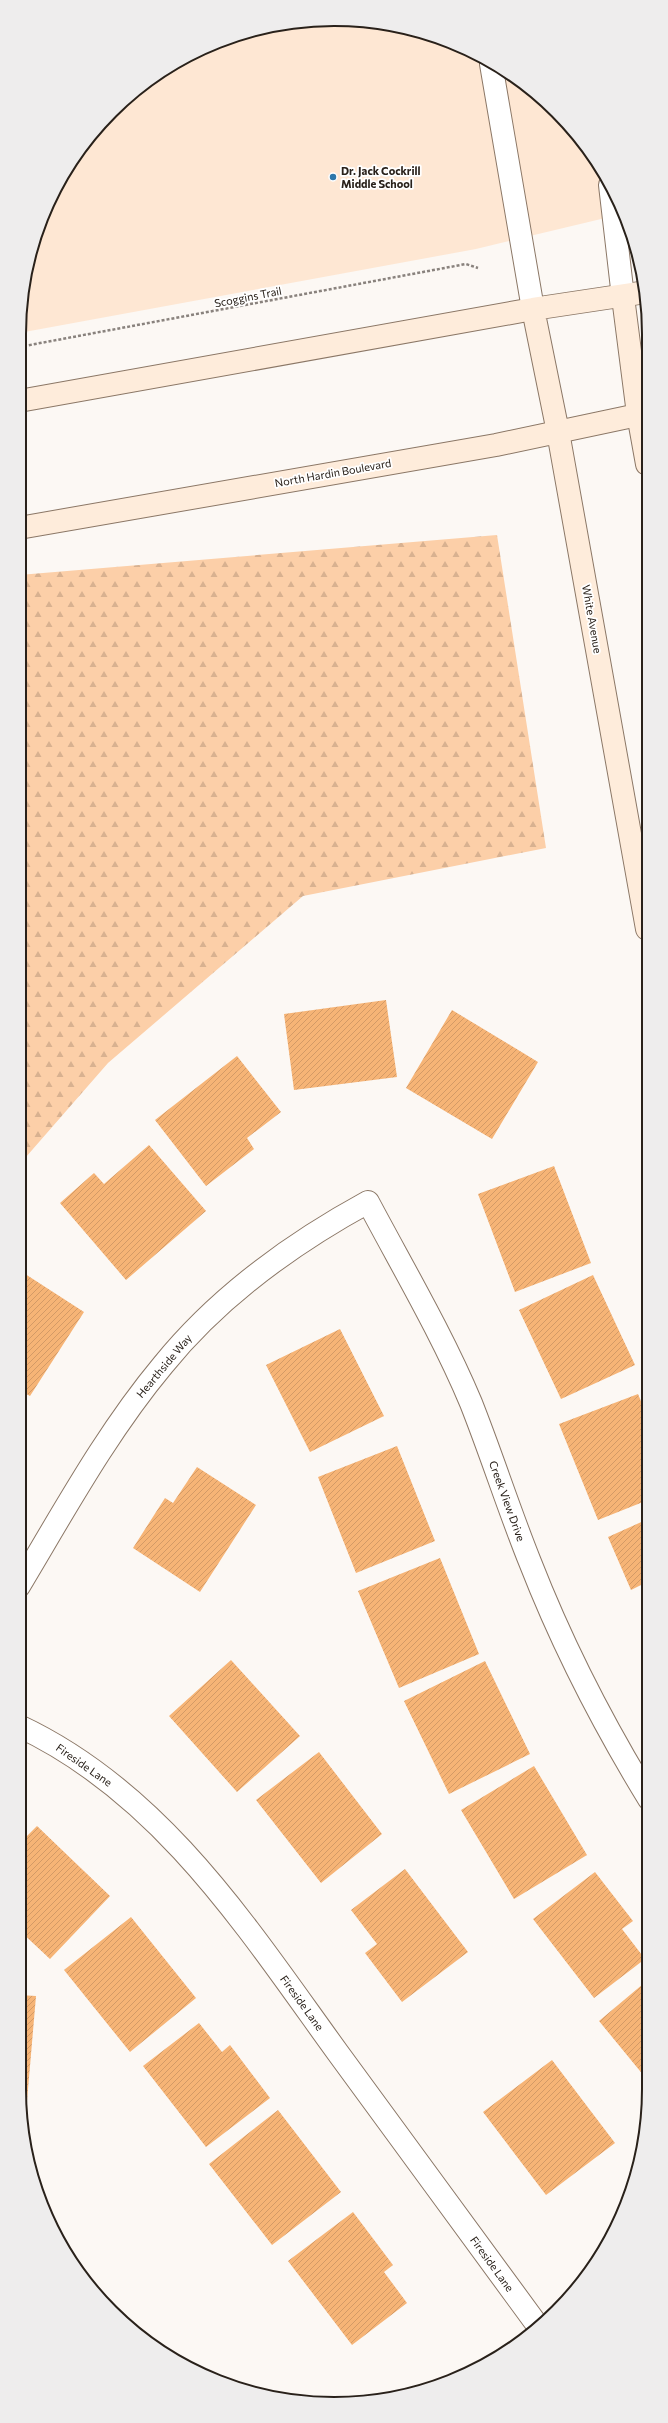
<svg xmlns="http://www.w3.org/2000/svg" width="668" height="2423" font-family="Commissioner,sans-serif">
<defs>
<pattern id="forest-firs" width="22" height="20" patternUnits="userSpaceOnUse"><rect width="22" height="20" fill="#fccfa8"/><path d="M5 1l3.5 6h-7zM16 11l3.5 6h-7z" fill="#d8b190"/></pattern>
<pattern id="building-hatch" width="6" height="6" patternUnits="userSpaceOnUse"><rect width="6" height="6" fill="#f6b476"/><path d="M-1 1l2-2M0 6l6-6M5 7l2-2" fill="none" stroke="#d39a66"/></pattern>
</defs>
<rect width="100%" height="100%" fill="#fcf8f4"/>
<path fill="#fee7d3" d="M334,19L395,25L474,52L557,111L617,195L622,214L476,249L19,333L25,273L43,214L72,159L111,111L159,72L213,43L272,25Z"/>
<path fill="url(#forest-firs)" d="M497,535L546,848L303,896L108,1063L19,1165V575Z"/>
<path fill="url(#building-hatch)" d="M386,1000L397,1077L294,1090L284,1014Z
M452,1010L538,1062L492,1139L406,1088Z
M237,1056L281,1112L247,1138L254,1149L206,1186L155,1120Z
M149,1145L206,1211L126,1280L60,1203L94,1173L104,1184Z
M554,1166L591,1263L515,1292L478,1194Z
M19,1270L84,1312L30,1396L19,1390Z
M593,1275L635,1365L561,1399L519,1310Z
M340,1329L384,1416L310,1452L266,1365Z
M638,1394L648,1418V1500L598,1520L559,1424Z
M19,1413L26,1417L19,1427Z
M397,1446L435,1541L356,1573L318,1477Z
M197,1467L256,1505L200,1592L133,1548L165,1498L173,1503Z
M648,1519V1602L641,1585L631,1590L608,1537Z
M440,1558L479,1654L399,1688L358,1591Z
M231,1660L300,1736L237,1792L169,1716Z
M485,1661L530,1754L449,1794L404,1701Z
M319,1752L382,1834L321,1883L256,1800Z
M534,1766L587,1855L514,1899L461,1810Z
M37,1826L110,1896L50,1959L19,1930V1844Z
M405,1869L468,1952L402,2002L365,1953L377,1944L351,1910Z
M595,1872L633,1921L622,1929L645,1959L594,1998L533,1919Z
M131,1917L196,1998L130,2052L64,1970Z
M649,1979V2082L599,2021Z
M19,1995L36,1996L27,2101L20,2100L19,2089Z
M199,2023L222,2052L230,2045L270,2098L206,2147L143,2066Z
M552,2060L615,2143L546,2195L483,2112Z
M278,2110L341,2192L272,2245L209,2164Z
M22,2115H27L25,2143H24Z
M353,2212L393,2265L384,2272L407,2303L352,2345L288,2261Z"/>
<g fill="none" stroke-linecap="round" stroke-linejoin="round">
<defs>
<path id="service" d="M491,64L533,309
M610,185L623,297"/>
<path id="minor" d="M19,1586C64,1511 107,1432 163,1365C219,1296 291,1244 368,1202C403,1268 442,1334 471,1403C492,1456 509,1510 530,1562C562,1644 603,1724 649,1799
M19,1726C162,1793 248,1929 338,2053C405,2144 471,2235 538,2326"/>
<path id="secondary" d="M623,297L638,414L647,464
M533,309L558,432L647,929
M19,401L533,309L646,292
M19,528L496,445L647,413"/>
</defs>
<use href="#service" stroke="#8b7766" stroke-width="24"/>
<use href="#minor" stroke="#8b7766" stroke-width="24"/>
<use href="#secondary" stroke="#8b7766" stroke-width="24"/>
<path stroke="#89827d" stroke-width="2.5" stroke-dasharray="3 2" stroke-linecap="butt" d="M19,347L466,264L478,268"/>
<use href="#service" stroke="#fff" stroke-width="22"/>
<use href="#minor" stroke="#fff" stroke-width="22"/>
<use href="#secondary" stroke="#feecdb" stroke-width="22"/>
</g>
<circle fill="#2d77ab" stroke="#fff" stroke-width="1.5" cx="333" cy="177" r="4"/>
<g text-anchor="middle" stroke-width="3.5" stroke-linejoin="round" paint-order="stroke">
<g font-size="11" font-weight="bold" fill="#29211a" stroke="#fff" text-anchor="start">
<text x="341" y="175">Dr. Jack Cockrill<tspan x="341" dy="13">Middle School</tspan></text>
</g>
<g font-size="11" fill="#29211a" stroke="#fff">
<text transform="translate(248 297) rotate(-11)" y="4">Scoggins Trail</text>
<text transform="translate(333 473) rotate(-10)" y="4">North Hardin Boulevard</text>
<text transform="translate(592 619) rotate(80)" y="4">White Avenue</text>
<text transform="translate(164 1366) rotate(-50)" y="4">Hearthside Way</text>
<text transform="translate(507 1501) rotate(70)" y="4">Creek View Drive</text>
<text transform="translate(84 1765) rotate(35)" y="4">Fireside Lane</text>
<text transform="translate(302 2003) rotate(54)" y="4">Fireside Lane</text>
<text transform="translate(492 2264) rotate(54)" y="4">Fireside Lane</text>
</g>
</g>
<path d="M0 0H668V2423H0ZM334 26H334A308 308 0 0 1 642 334V2089A308 308 0 0 1 334 2397H334A308 308 0 0 1 26 2089V334A308 308 0 0 1 334 26Z" fill="#eeeded" fill-rule="evenodd"/>
<path fill="none" stroke="#29211a" stroke-width="2" d="M334 26H334A308 308 0 0 1 642 334V2089A308 308 0 0 1 334 2397H334A308 308 0 0 1 26 2089V334A308 308 0 0 1 334 26Z"/>
</svg>
